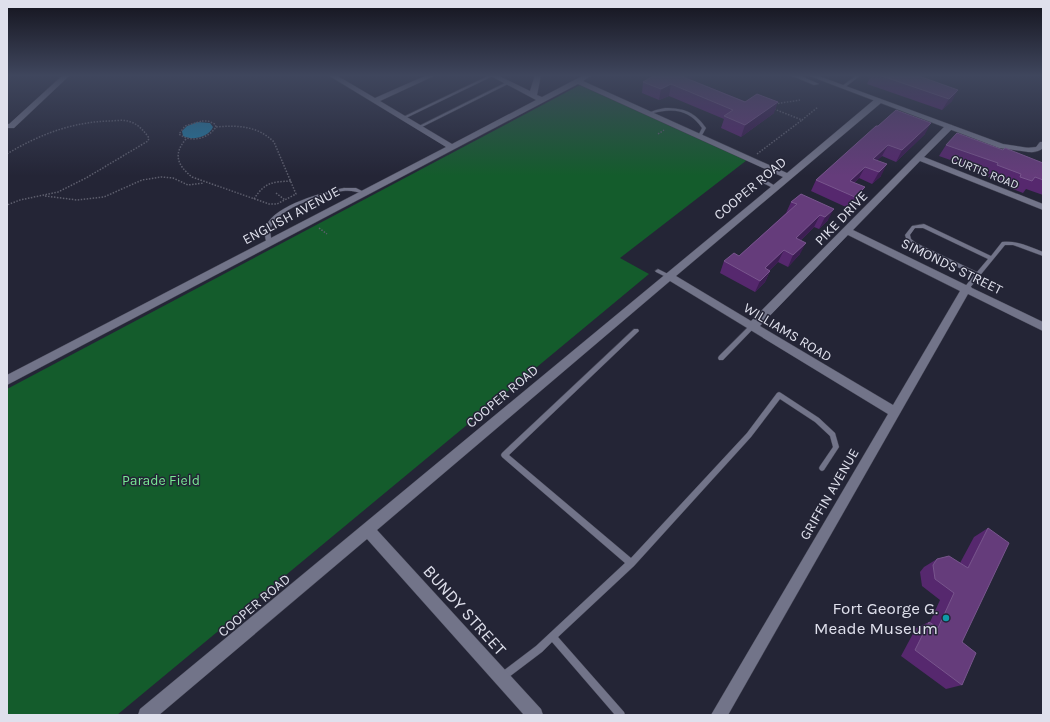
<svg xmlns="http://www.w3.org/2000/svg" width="1050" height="722" font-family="Karla,sans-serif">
<rect width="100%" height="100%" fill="#242536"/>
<path fill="#145c2c" d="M580,85L747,160L620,258L649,274L117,715H7V389Z"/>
<path fill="#217aa3" d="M197,122L210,123L213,127C209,137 192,141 183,136L182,131L187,126Z"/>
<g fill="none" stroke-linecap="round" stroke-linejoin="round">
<defs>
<path id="service" d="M490,75H495L404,119L401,118Z
M857,75H861L844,88H842V86Z
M507,82L510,83L420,128L417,127Z
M665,108C684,108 695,112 706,128L701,137L698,136L702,128C688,108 671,108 650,114L648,113L656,110Z
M763,181H767L777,187V188H773L763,183Z
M344,188H356L366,193L364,194C357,192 351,190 343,191C325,193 280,208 272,225C269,230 271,237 272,243L269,245L267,244C265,239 264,231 266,226C275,205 324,192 344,188Z
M924,224L991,256L1002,242C1016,240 1030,247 1043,252V256L1013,245H1005L969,289L967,290L964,288L974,275L912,245L907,241L905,235L912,226ZM915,228H923L988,259L977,272L916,243L911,239L910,235Z
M658,269L670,275L671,276L670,277H666L656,272L655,271Z
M750,325H752L755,327L723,360H719L718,358L719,356Z
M634,329H638L639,331L509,455L631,558L747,433L777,393L779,392L781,393L819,418L835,433L839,447L824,470L822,471L820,470L819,468L820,466L833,447L830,436L815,422L780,399L751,437L634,566L558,637L624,712L625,715H615L552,642L542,652L505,680L502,681L499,680L498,677L499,674L536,646L625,563L502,457L501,455L502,453Z"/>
<path id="minor" d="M63,75H70L14,128H7V124H9Z
M328,75H336L375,98L427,75H436L380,101L452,144L536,100L489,75H497L530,91L535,75H541L537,95L542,97L584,75H592L583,81L787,173L875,99H881V103L676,276L751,321L946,125H952V129L924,157L1043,204V210L920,161L853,230L966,285L970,286L972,288L1043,322V331L968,294L728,715H711L888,414L670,281L377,530L541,709L543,715H524L367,539L159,715H138L140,709L783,177L578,84L7,385V375L446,147ZM848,235L960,291L893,405L760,326Z
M1040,142H1043V148C1039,152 1029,154 1025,150L1026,148L1036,147Z"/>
<path id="tertiary" d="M790,75H799L819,84L814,85Z
M807,75H816L1003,144L1029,148L1033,150L1029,152L999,148Z"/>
</defs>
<use href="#service" stroke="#3f404f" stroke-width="1"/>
<use href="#minor" stroke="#3f404f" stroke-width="1"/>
<use href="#tertiary" stroke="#3f404f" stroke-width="1"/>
<path stroke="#5e5f6e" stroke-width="1.5" stroke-dasharray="1.5 1.5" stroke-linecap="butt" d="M775,104L800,100
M774,109L802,120L818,107
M202,121H208L215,124L216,127C208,139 191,143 179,134L185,126Z
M658,134L664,130
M186,139C173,154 177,165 192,177L269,204H277L296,194L274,142C258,126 238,125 216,127
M7,154C38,135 72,122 109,121C116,121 124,119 131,122C139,125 144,131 149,138L148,141L86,178L58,192L20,200L7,205
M757,154L802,120
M276,193L285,200
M45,196L77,200L104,197L142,180L161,177L173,178L188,185L204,183
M254,199C265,182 272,182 291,181
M319,228L327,234"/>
<use href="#service" fill="#727489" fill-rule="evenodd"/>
<use href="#minor" fill="#727489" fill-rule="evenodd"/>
<use href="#tertiary" fill="#727489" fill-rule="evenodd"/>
</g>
<path fill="#56286e" d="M871,75H916L952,101L942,110L867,84Z
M692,80L774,113L741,137L721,128L724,119L669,96L659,100L642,93L643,82Z
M878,126L925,134L896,162L882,156L877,160L881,176L872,184L859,178L854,183L858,199L848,208L811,191L816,180Z
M946,145L1003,150L1043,163V195L1026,189L1023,193L1010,188L1012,186L988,177L990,174L939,156Z
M801,194L828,220L819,229L814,227L801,240L800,254L788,267L778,262L770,270V271L765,282L755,292L720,273L724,261L739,256L786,213L791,202Z
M988,528L962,642V685L946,689L901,656L916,628L929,622H930L940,600L922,586L920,572L924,567L937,559L960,563L974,537Z"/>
<path fill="#3c1e52" d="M685,75H693L692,80L683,77Z
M671,84L669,96L659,100L661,89Z
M958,90L952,101L942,110L949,99Z
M778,102L774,113L741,137L745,125Z
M931,123L925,134L896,162L902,150Z
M888,145L882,156L869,168L873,159Z
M887,164L881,176L872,184L879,172Z
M865,167L859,178L844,192L850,181Z
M865,187L858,199L848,208L855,197Z
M834,209L828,220L819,229L825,217Z
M820,215L814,227L791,249L796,238Z
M806,243L800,254L788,267L793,255Z
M784,250L778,262L760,279L765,268Z
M770,271L765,282L755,292L760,281Z"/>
<path fill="#653c7b" stroke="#78558d" d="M655,75H685L683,77L745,102L757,94L778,102L745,125L724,116L733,110L671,84L661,89L643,82Z
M879,75H916L958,90L949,99Z
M896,110L931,123L902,150L888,145L873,159L887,164L879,172L865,167L850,181L865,187L855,197L816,180L876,126H878Z
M957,133L1003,150L1005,148L1043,163V180L1035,177L1032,181L1020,177L1021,174L997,165L998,163L946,145Z
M801,194L834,209L825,217L820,215L796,238L806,243L793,255L784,250L765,268L770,271L760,281L724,261L734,253L739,256L797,204L791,202Z
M988,528L1009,543L962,642L976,653L962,685L915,650L929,622L938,628L954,593L935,579L933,565L937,559L949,556L968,568Z"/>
<linearGradient id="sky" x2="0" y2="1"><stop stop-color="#14141e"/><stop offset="0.43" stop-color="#3f465d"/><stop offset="1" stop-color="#3f465d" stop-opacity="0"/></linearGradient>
<rect width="1050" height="176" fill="url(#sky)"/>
<circle fill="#0f9aa8" stroke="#242536" stroke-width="1.5" cx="946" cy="618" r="4"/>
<g text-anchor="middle" stroke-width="3" stroke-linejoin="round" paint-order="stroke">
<g font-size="12" fill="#dfe0ec" stroke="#242536">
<text transform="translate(985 172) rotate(22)" y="4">CURTIS ROAD</text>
</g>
<g font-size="14" fill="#dfe0ec" stroke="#242536">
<text transform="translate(750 188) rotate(-40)" y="5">COOPER ROAD</text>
<text transform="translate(291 215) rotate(-28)" y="5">ENGLISH AVENUE</text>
<text transform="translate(841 218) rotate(-46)" y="5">PIKE DRIVE</text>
<text transform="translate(952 266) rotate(26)" y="5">SIMONDS STREET</text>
<text transform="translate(788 332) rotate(31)" y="5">WILLIAMS ROAD</text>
<text transform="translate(502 396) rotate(-40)" y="5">COOPER ROAD</text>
<text transform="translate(829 494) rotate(-60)" y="5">GRIFFIN AVENUE</text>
<text transform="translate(254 605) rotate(-40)" y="5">COOPER ROAD</text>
</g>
<g font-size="14" fill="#78e994" stroke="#242536">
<text x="161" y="485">Parade Field</text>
</g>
<g font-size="17" fill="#dfe0ec" stroke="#242536" text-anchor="end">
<text x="938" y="614">Fort George G.<tspan x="938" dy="20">Meade Museum</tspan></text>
</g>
<g font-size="17" fill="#dfe0ec" stroke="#242536">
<text transform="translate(465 610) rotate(48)" y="6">BUNDY STREET</text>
</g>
</g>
<rect width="1050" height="722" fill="none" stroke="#dfe0ec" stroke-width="16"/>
</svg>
